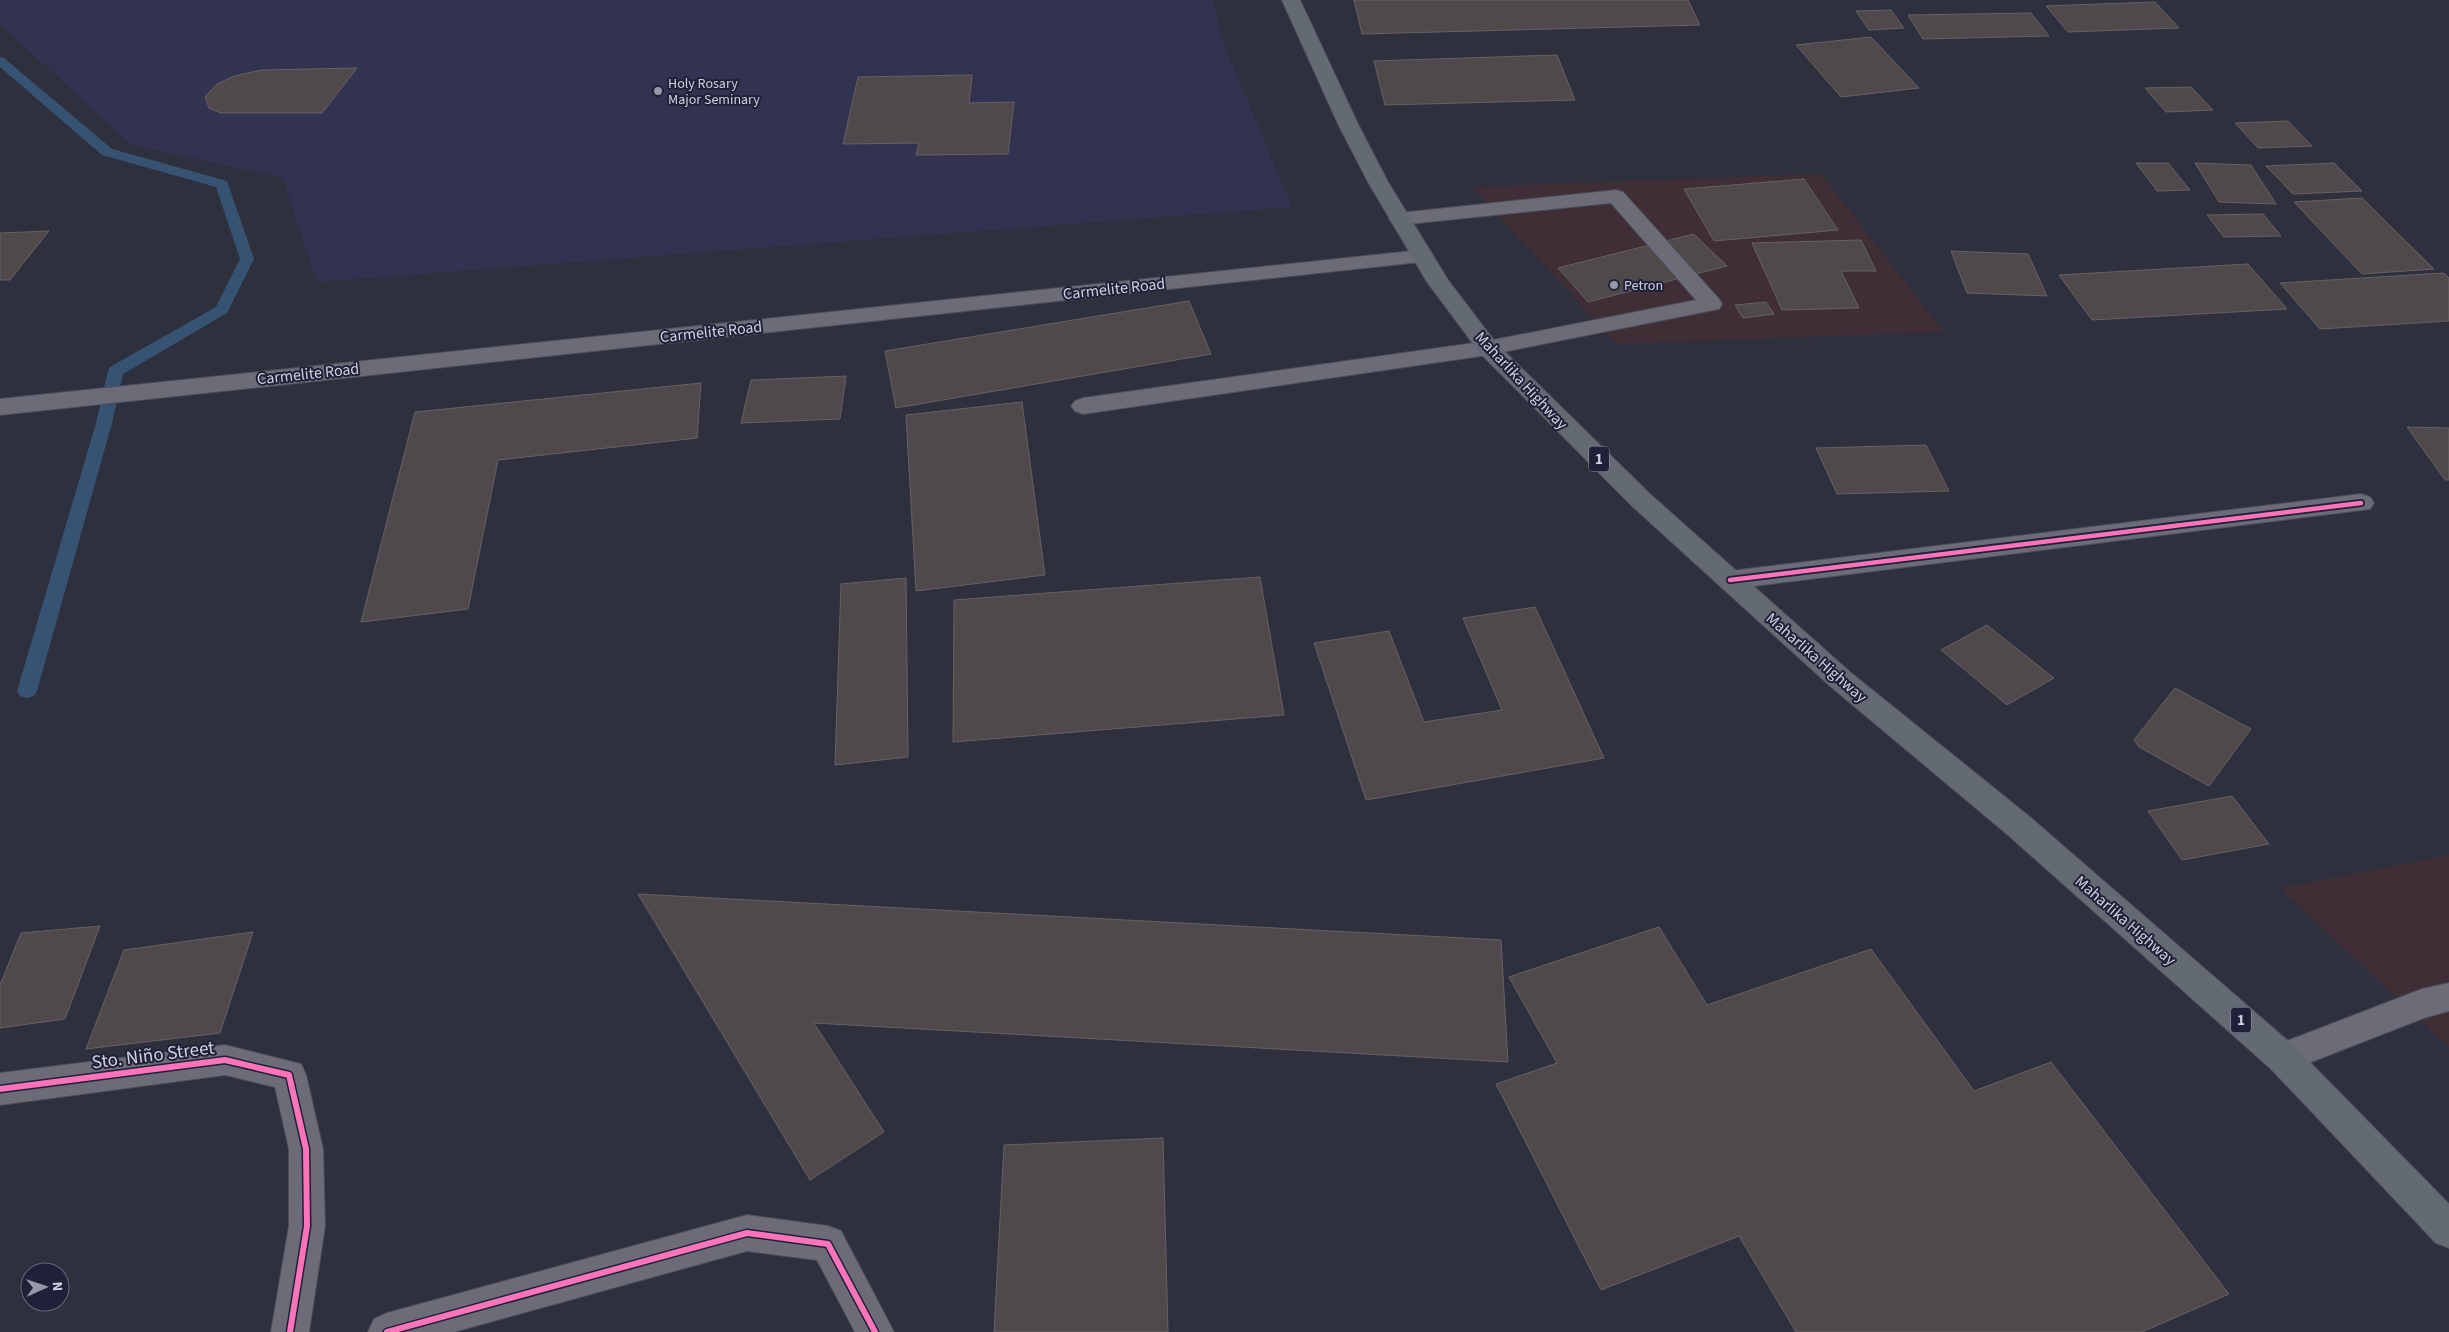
<svg xmlns="http://www.w3.org/2000/svg" width="2449" height="1332" font-family="'Source Sans 3',sans-serif">
<rect width="100%" height="100%" fill="#2f303d"/>
<path fill="#3f2e36" d="M1821,174L1944,332L1617,344L1472,187Z
M2449,855V1047L2280,888Z"/>
<path fill="#323350" d="M0,0H1213L1221,37L1292,207L317,282L283,178L132,145L0,24Z"/>
<g fill="none" stroke-linecap="round" stroke-linejoin="round">
<path fill="#375374" fill-rule="evenodd" d="M0,57L4,58L112,149L227,181L254,259L227,313L123,374L112,423L37,691L34,696L27,698L20,696L17,691L96,423L108,371L110,367L216,307L240,259L216,187L102,155L0,67Z"/>
</g>
<path fill="#50494c" stroke="#676164" d="M1354,0H1688L1700,25L1362,34Z
M2155,2L2179,28L2068,32L2046,6Z
M1891,10L1904,28L1869,30L1856,11Z
M2031,13L2049,36L1923,39L1908,15Z
M1871,37L1919,88L1841,97L1796,45Z
M1557,55L1575,100L1385,105L1374,61Z
M357,68L322,113H221L209,108L205,97L217,84L234,76L262,70Z
M972,75L969,103L1014,102L1008,154L916,155L919,143L843,144L858,77Z
M2191,87L2213,110L2166,112L2145,88Z
M2288,121L2312,146L2258,148L2235,123Z
M2136,163H2168L2190,190L2157,191Z
M2195,163L2251,165L2276,204L2219,202Z
M2334,163L2362,191L2293,194L2266,166Z
M1804,179L1838,230L1714,241L1684,189Z
M2362,198L2434,269L2362,274L2294,202Z
M2263,214L2281,236L2224,237L2207,215Z
M49,231L10,280H0V233Z
M1694,234L1727,266L1588,302L1558,268Z
M1861,240L1876,271H1841L1859,308L1782,310L1752,243Z
M1951,251L2028,254L2047,296L1967,293Z
M2248,264L2287,309L2092,320L2059,275Z
M2444,273L2449,278V321L2320,329L2280,283Z
M1189,301L1211,354L896,408L885,351Z
M1766,302L1774,314L1743,318L1735,305Z
M846,376L840,419L741,423L751,380Z
M701,383L697,438L498,460L468,609L361,622L415,412Z
M1022,402L1045,575L916,591L906,415Z
M2407,427L2449,428V480H2445Z
M1926,445L1949,491L1837,494L1816,448Z
M1260,577L1284,715L953,742L954,600Z
M906,578L908,757L835,765L841,584Z
M1535,607L1604,758L1366,800L1314,643L1389,631L1424,722L1502,710L1463,618Z
M1987,625L2054,678L2007,705L1941,650Z
M2175,688L2251,729L2209,786L2139,747L2134,740Z
M2232,796L2269,844L2182,860L2148,811Z
M638,894L1501,940L1508,1062L814,1023L884,1132L810,1180Z
M100,926L65,1019L0,1028V985L21,933Z
M1659,927L1707,1005L1871,949L1974,1091L2051,1062L2229,1294L2142,1332H1796L1739,1236L1601,1290L1496,1084L1557,1063L1509,977Z
M253,932L220,1033L86,1049L124,950Z
M1163,1138L1168,1332H994L1004,1145Z"/>
<g fill="none" stroke-linecap="round" stroke-linejoin="round">
<defs>
<path id="minor" d="M1616,190L1623,192L1719,299L1722,304L1719,309L1488,355L1083,414L1075,411L1071,406L1075,401L1083,398L1488,341L1696,300L1611,203L1399,225L1392,223L1389,219L1392,215L1399,213Z
M1422,250L1430,251L1433,256L1430,261L0,415V399Z
M2361,494L2370,497L2374,503L2370,509L1730,589L1721,587L1717,580L1721,573L1730,571Z
M2449,983V1011L2424,1018L2283,1073L2271,1069L2266,1058L2271,1047L2422,989Z
M225,1045L301,1064L306,1075L323,1149L325,1226L309,1332H271L289,1226V1149L275,1087L225,1075L0,1105V1073Z
M747,1215L828,1226L841,1231L894,1332H855L817,1260L747,1251L454,1332H368L374,1319L387,1313Z"/>
<path id="major" d="M1282,0H1300L1358,124L1388,182L1448,280L1496,343L1650,494L1850,672L2030,817L2295,1047L2449,1204V1248L2436,1243L2271,1069L2008,835L1830,686L1632,506L1480,353L1427,282L1368,182L1338,124Z"/>
</defs>
<use href="#minor" stroke="#4c4d59" stroke-width="2"/>
<use href="#major" stroke="#4c4d59" stroke-width="2"/>
<use href="#minor" fill="#6b6c77" fill-rule="evenodd"/>
<use href="#major" fill="#646a73" fill-rule="evenodd"/>
<defs>
<path id="cycleway-far1" d="M1730,580L2361,503"/>
<path id="cycleway" d="M0,1089L225,1060L289,1075L306,1149L307,1226L290,1332
M387,1332L747,1233L828,1244L875,1332"/>
</defs>
<use href="#cycleway-far1" stroke="#202038" stroke-width="8"/>
<use href="#cycleway" stroke="#202038" stroke-width="9"/>
<use href="#cycleway-far1" stroke="#fb73b8" stroke-width="4.5"/>
<use href="#cycleway" stroke="#fb73b8" stroke-width="6"/>
</g>
<g fill="#9798a7" stroke="#202038" stroke-width="2">
<circle cx="658" cy="91" r="5"/>
<circle cx="1614" cy="285" r="5"/>
</g>
<g text-anchor="middle" stroke-width="4" stroke-linejoin="round" paint-order="stroke">
<g font-size="14" fill="#cfd0e0" stroke="#202038" text-anchor="start">
<text x="668" y="88">Holy Rosary<tspan x="668" dy="16">Major Seminary</tspan></text>
<text x="1624" y="290">Petron</text>
</g>
<g fill="#202038" stroke="#9a9bae" stroke-width="1">
<rect x="1589" y="446.5" width="20" height="25" rx="4"/>
<rect x="2231" y="1007.5" width="20" height="25" rx="4"/>
</g>
<g font-size="15" font-weight="bold" fill="#cfd0e0">
<text x="1599" y="464">1</text>
<text x="2241" y="1025">1</text>
</g>
<g font-size="16" fill="#cfd0e0" stroke="#202038">
<text transform="translate(1114 288) rotate(-6)" y="6">Carmelite Road</text>
<text transform="translate(711 331) rotate(-6)" y="6">Carmelite Road</text>
<text transform="translate(308 373) rotate(-6)" y="6">Carmelite Road</text>
<text transform="translate(1522 380) rotate(47)" y="6">Maharlika Highway</text>
<text transform="translate(1817 657) rotate(41)" y="6">Maharlika Highway</text>
<text transform="translate(2126 920) rotate(41)" y="6">Maharlika Highway</text>
</g>
<g font-size="19" fill="#cfd0e0" stroke="#202038">
<text transform="translate(153 1054) rotate(-7)" y="7">Sto. Niño Street</text>
</g>
</g>
<g transform="translate(45 1287) rotate(87)"><circle r="24" fill="#202038" stroke="#66667b"/>
<path d="M0-4L9 19L0 12L-9 19Z" fill="#9798a7"/>
<text y="-8" font-size="14" font-weight="bold" text-anchor="middle" fill="#cfd0e0">N</text>
</g>
</svg>
